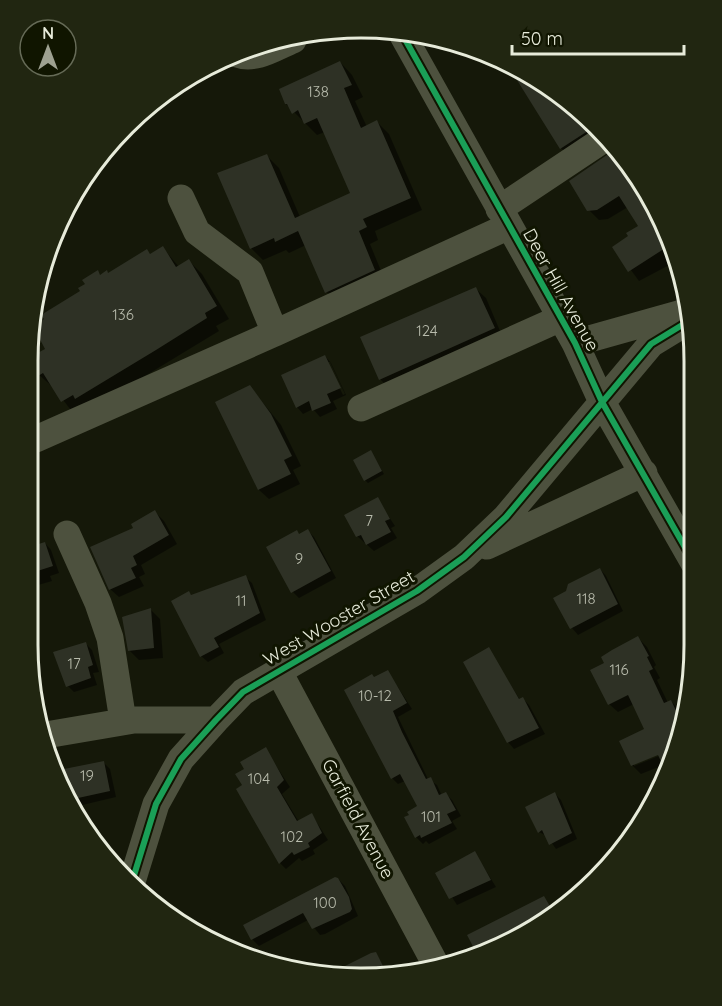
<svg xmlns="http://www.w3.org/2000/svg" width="722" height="1006" font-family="Quicksand,sans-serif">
<rect width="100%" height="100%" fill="#151809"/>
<path fill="#0007" fill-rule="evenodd" d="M504,60L509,62L606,136L573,160L561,148Z
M340,62L352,75L363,97L355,101L367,127L377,122L389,134L422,210L375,231L378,240L370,244L386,283L339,304L327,292L306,245L289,253L286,250L263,260L251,248L219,173L267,156L279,168L300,217L352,194L325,132L317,135L286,104Z
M618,149L661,214L675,262L639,281L614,247L630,237L641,226L628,207L608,219L599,220L589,210Z
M163,248L179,267L189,261L202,274L229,319L216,326L219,331L89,410L74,414L53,387L39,375L32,364L47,349L33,327L101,276L109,275L147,251L151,255Z
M476,289L486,298L503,338L390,389L380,379Z
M325,356L331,363L346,395L333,401L337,409L320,417L313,409L303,414L297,407ZM327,362H330L345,394L343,395Z
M250,387L281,425L301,466L293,470L300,484L269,499L259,490L217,403Z
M371,452L384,474L368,483L365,480Z
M377,499L395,526L391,528L397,538L374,551L357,536Z
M155,512L164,521L177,544L141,565L145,574L139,577L144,586L119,597L110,589L135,529Z
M308,531L314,537L336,578L299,598L293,592L300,535Z
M45,543L51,550L59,573L50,576L52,581L28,588L29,548Z
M600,569L606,576L623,611L578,635L572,628Z
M245,577L252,583L266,620L219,644L224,653L208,662L201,656L189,593L192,596Z
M150,609L160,619L163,658L139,660L129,650Z
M638,638L647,647L656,665L654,667L660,678L657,680L668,703L671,701L682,713L668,766L666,764L641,774L632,765L646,729L634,704L618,712L609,704L606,663ZM665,751L666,753L634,766V763Z
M85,643L92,650L99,672L93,673L97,685L74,692L68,686Z
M488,649L520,700L523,699L529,705L545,734L514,749L508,742Z
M388,672L412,709L398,717L428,779L437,785L442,796L446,794L452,800L461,816L452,821L457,829L429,844L426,841L423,844L416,837L419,807L405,781L398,784L392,778L375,679Z
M265,749L290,787L282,794L299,822L312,815L328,840L313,850L315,854L302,861L299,858L286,869L280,863L244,786L246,770Z
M103,762L110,769L116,797L74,807L66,792L61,771Z
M555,794L561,800L577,839L556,849L547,836L539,832Z
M82,828L90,830L96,837L94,843Z
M475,853L496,887L457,905L437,874Z
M338,879L345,886L358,916L325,934L320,935L308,920L259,946L253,940L245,925Z
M544,898L555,913L489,953L479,956L469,935Z
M376,954L389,976L336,974Z"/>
<path fill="#2e3125" d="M340,61L352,85L344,88L361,128L377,120L411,198L363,219L367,227L359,231L375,270L325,293L298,231L275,242L274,238L250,249L217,173L267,154L295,218L350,193L317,118L304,124L298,110L292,114L287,104H285L279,89Z
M505,61L509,62L594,127L560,149Z
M617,148L661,214L670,245L628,272L612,247L628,236L626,233L638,226L619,196L597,210L587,211L569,181Z
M163,246L176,267L189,259L217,306L205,313L207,318L156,350L75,399L73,395L61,402L43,373L38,376L32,367V356L45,349L33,326L44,319L41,315L80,291L78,288L85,284L82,280L98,270L100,275L107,270L108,273L147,249L150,254Z
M476,287L495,328L379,380L360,337Z
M325,355L341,388L327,394L331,403L312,411L309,401L296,408L281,375Z
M250,385L271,414L292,456L284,460L291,474L258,490L215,402Z
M371,450L382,471L364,481L353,460Z
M378,497L390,519L385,521L391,532L366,545L361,535L356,537L344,515Z
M155,510L169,535L133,556L137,565L131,568L136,578L109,590L90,547L133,528L131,524Z
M308,529L331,571L291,593L266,547L297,530L299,534Z
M45,542L53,566L28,574L29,547Z
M600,568L618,604L570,629L553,598L566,591L568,584Z
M246,575L260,613L214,638L219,647L200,657L171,601L189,591L191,595Z
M151,608L154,648L128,651L122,617Z
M638,636L649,656L647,657L653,669L649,671L664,703L671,700L680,719L666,772L658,755L631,766L619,741L644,729L628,695L608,705L590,670L604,663L601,657L612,650Z
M86,642L93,665L88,667L91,678L66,687L53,652Z
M489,647L519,699L523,697L539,728L507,743L463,662Z
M388,670L407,703L393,711L402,732L426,779L431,777L439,795L446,792L456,810L447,814L452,823L421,838L420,835L415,838L404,817L409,815L407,812L417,806L400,774L391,779L344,690L372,674L374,677Z
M266,747L284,780L277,787L297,821L312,813L322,833L308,843L310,847L294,855L292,852L279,864L236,789L242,785L235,774L244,769L240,762Z
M104,761L110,791L69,800L59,770Z
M555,792L572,833L549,845L542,830L538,833L525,807Z
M475,851L491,880L449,899L435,873Z
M335,877L338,878L349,897L352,909L350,912L312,929L303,913L251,940L243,925Z
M544,896L551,908V915L489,953L478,956L467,935Z
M376,952L388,976L329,974L371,953Z"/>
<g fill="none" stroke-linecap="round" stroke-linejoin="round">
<path stroke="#4d513e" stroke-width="27" d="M401,32L575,343L602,402L694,563
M237,54C256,61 276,47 293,40
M181,198L197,232L250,272L275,333L509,226
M499,209L607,137
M575,343L689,311
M361,408L561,318
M36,439L275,333
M67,534L98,603L110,638L123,721
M487,546L644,473
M278,670L437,967
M40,736L134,720H216
M131,885L156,804L181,759L216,720L243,692L417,591L464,557L506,517L651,344L692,319"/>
<defs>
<path id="cycleway" d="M401,32L575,343L602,402L694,563
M131,885L156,804L181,759L216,720L243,692L417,591L464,557L506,517L651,344L692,319"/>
</defs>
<use href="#cycleway" stroke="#101500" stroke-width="10"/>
<use href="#cycleway" stroke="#1a9f57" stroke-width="6"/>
</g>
<g text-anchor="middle" stroke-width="6" stroke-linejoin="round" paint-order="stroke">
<g font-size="15" fill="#b9bcad">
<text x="318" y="97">138</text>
<text x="123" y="320">136</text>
<text x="427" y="336">124</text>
<text x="369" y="526">7</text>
<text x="299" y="564">9</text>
<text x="586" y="604">118</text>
<text x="241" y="606">11</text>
<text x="74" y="669">17</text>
<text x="619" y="675">116</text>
<text x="375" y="701">10-12</text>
<text x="87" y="781">19</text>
<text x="259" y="784">104</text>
<text x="431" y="822">101</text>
<text x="292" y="842">102</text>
<text x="325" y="908">100</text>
</g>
<g font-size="18" fill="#e7ebda" stroke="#101500">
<text transform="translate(561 290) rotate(61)" y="6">Deer Hill Avenue</text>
<text transform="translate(339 618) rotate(-30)" y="6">West Wooster Street</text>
<text transform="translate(358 819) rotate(62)" y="6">Garfield Avenue</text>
</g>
</g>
<path d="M0 0H722V1006H0ZM361 38H361A323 323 0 0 1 684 361V645A323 323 0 0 1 361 968H361A323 323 0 0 1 38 645V361A323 323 0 0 1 361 38Z" fill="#212611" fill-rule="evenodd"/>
<path fill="none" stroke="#e7ebda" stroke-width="3" d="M361 38H361A323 323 0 0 1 684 361V645A323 323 0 0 1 361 968H361A323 323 0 0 1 38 645V361A323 323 0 0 1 361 38Z"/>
<g transform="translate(48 48)"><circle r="28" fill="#101500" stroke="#666b57" stroke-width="1.5"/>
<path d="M0-4.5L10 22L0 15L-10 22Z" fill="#9ea191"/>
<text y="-9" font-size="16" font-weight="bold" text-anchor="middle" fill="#e7ebda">N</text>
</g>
<path d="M512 45v9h172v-9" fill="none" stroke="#e7ebda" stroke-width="3"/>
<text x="521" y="45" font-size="18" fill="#e7ebda" stroke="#101500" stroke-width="4.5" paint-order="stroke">50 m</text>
</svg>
